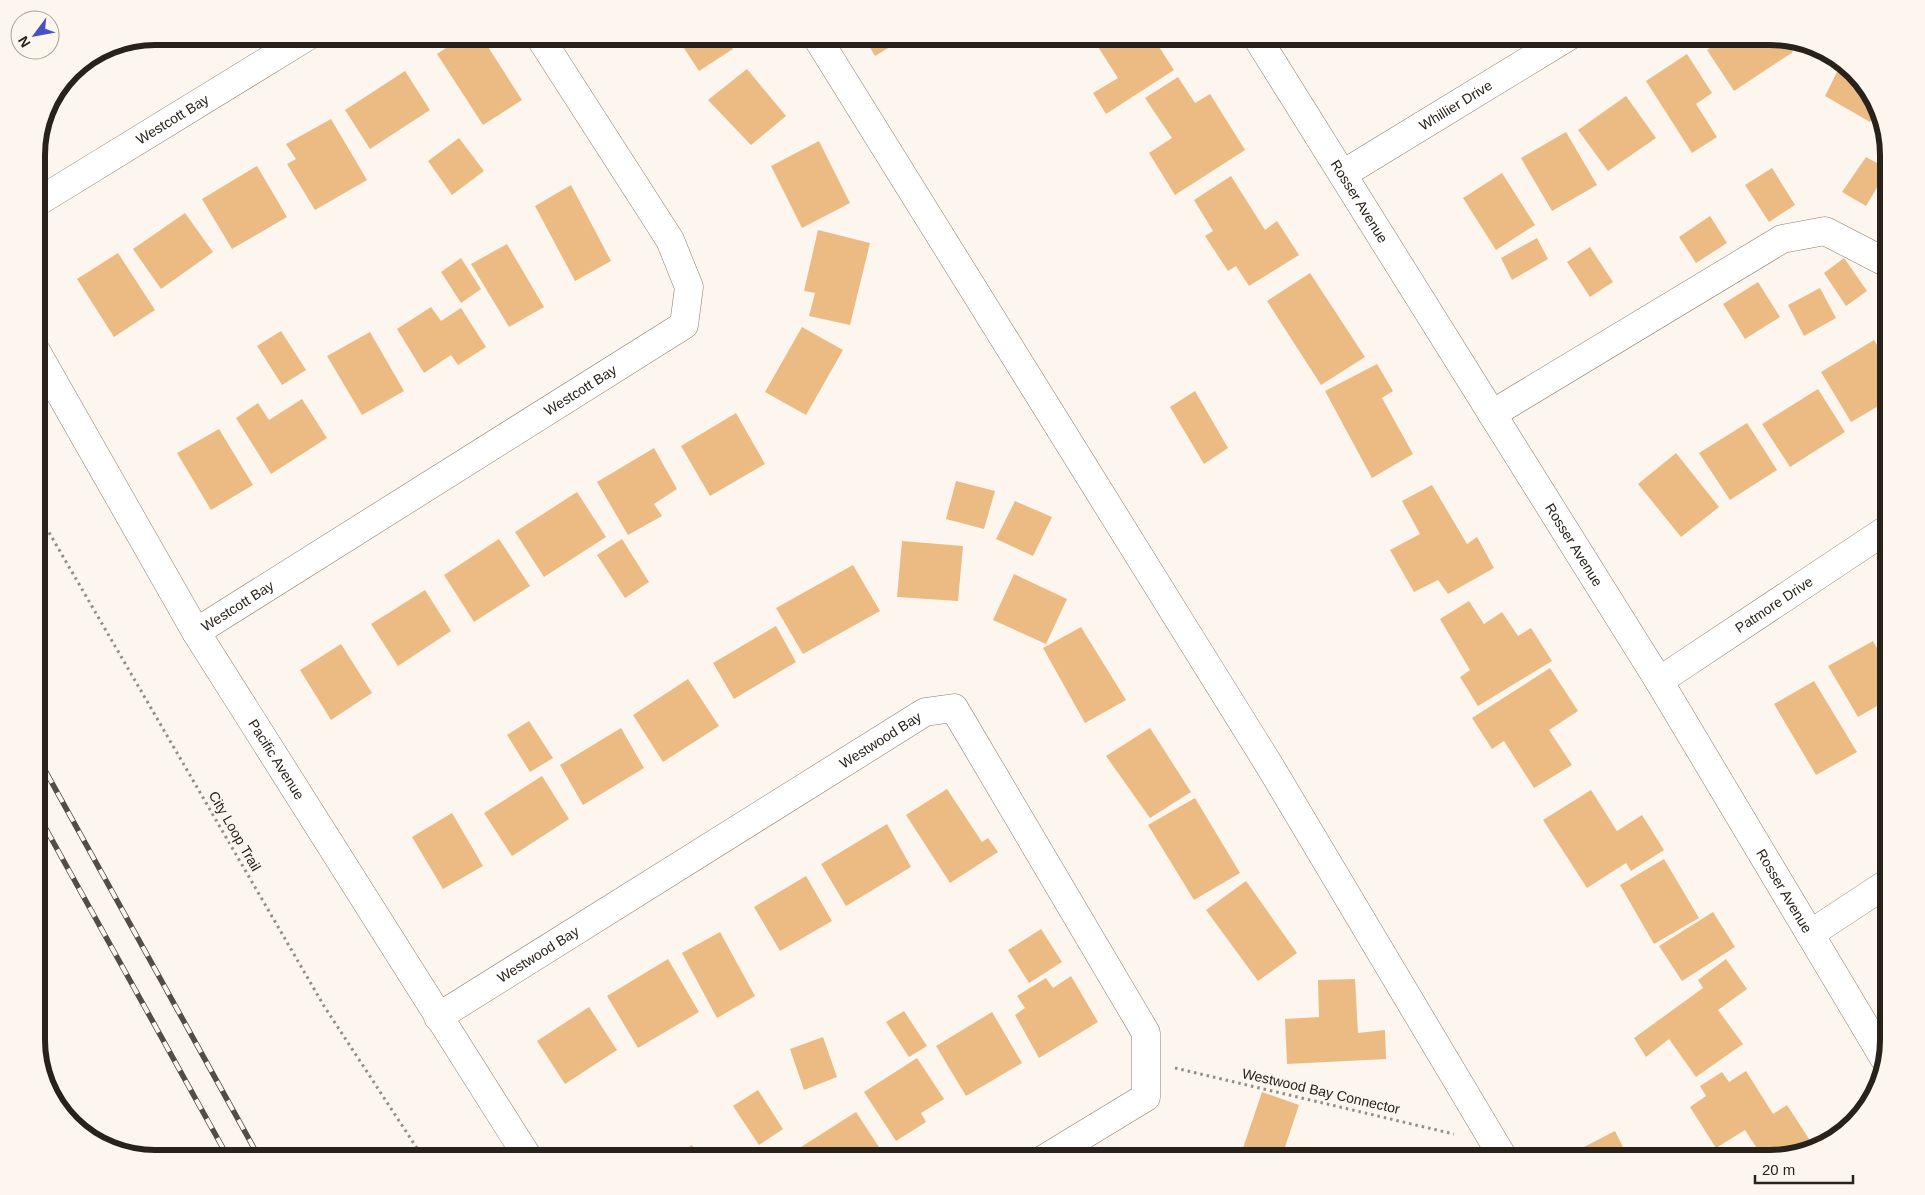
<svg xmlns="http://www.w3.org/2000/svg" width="1925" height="1195" font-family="Helvetica,sans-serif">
<rect width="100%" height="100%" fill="#fdf6ef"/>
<path fill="#ebbb83" d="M464,36H481L522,100L483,125L437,54Z
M676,36H725L733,49L699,71Z
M863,36H908L875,56Z
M1091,36H1152L1174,70L1106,114L1093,93L1118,78Z
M1728,36H1770L1785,41L1793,52L1734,91L1707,50Z
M110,45L114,49L81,70L79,66Z
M1811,47L1829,52L1873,96L1877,110L1870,122L1825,96L1840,66Z
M1687,54L1712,93L1696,104L1717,137L1692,153L1646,81Z
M747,69L786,116L751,145L708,100Z
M405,71L430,110L370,149L345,110Z
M1178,77L1195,103L1210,94L1245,150L1175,195L1149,153L1172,138L1145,98Z
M1626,96L1656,138L1608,171L1578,130Z
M331,119L367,180L315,210L287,164L296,159L286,144Z
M1566,132L1597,185L1552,211L1521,158Z
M459,138L484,171L452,195L428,161Z
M819,141L850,203L802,228L771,166Z
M1866,157L1888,169L1866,206L1842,192Z
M257,166L287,217L232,249L202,199Z
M1772,168L1795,205L1769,222L1745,185Z
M1502,173L1535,225L1496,250L1463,198Z
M1231,176L1265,230L1277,221L1299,255L1249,286L1236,266L1228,271L1205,236L1213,231L1194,200Z
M571,185L611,261L575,281L535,206Z
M185,213L213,252L161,289L133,249Z
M1710,216L1727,243L1696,263L1679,237Z
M818,230L870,243L850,325L809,316L815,293L804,291Z
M1537,238L1548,259L1512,280L1501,258Z
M507,244L544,307L509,327L471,264Z
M1590,247L1613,282L1590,297L1567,262Z
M118,253L155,310L114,337L77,279Z
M461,258L481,289L461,303L441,272Z
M1844,258L1867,291L1846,306L1824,273Z
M1310,273L1365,357L1321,385L1267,301Z
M1758,282L1780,317L1745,339L1723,304Z
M1820,288L1836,318L1804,336L1788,305Z
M431,307L441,321L461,308L486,347L458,365L451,355L424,373L397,329Z
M1889,325V344L1880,331Z
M802,327L843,350L806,415L765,392Z
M281,331L306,370L282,385L257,346Z
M370,332L404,391L362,415L327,356Z
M1874,340L1889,365V400L1851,422L1821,372Z
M1377,364L1393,391L1382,398L1413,454L1372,478L1325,391Z
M1818,389L1845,432L1790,467L1762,424Z
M1195,391L1228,448L1204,464L1170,407Z
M302,399L327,438L271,474L236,418L258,403L269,420Z
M736,413L765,464L710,496L681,446Z
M1747,423L1777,470L1730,500L1699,453Z
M219,429L253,485L211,510L177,453Z
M654,448L677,489L654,504L662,516L628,535L597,482Z
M1676,453L1719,507L1681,537L1638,484Z
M956,481L995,491L984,529L946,519Z
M1432,485L1467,544L1477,537L1494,568L1448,594L1438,580L1414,592L1390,550L1420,534L1402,501Z
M577,492L606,537L544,577L515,532Z
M1015,501L1052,517L1033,556L996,539Z
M499,539L530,586L474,622L444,575Z
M622,539L649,582L625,598L597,555Z
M902,541L963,546L958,601L897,597Z
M853,565L880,611L803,654L776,608Z
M1014,574L1067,599L1046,644L993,620Z
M425,590L451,631L398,666L371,624Z
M1469,601L1484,624L1502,612L1518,636L1531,628L1552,661L1478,706L1460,677L1470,670L1440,619Z
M776,626L796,662L734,699L713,663Z
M1081,627L1126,700L1085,723L1043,648Z
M1873,641L1889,669V699L1858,717L1828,666Z
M341,644L372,693L331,720L300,670Z
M1550,668L1578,711L1549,730L1572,765L1534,788L1504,741L1492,749L1472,718Z
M688,679L719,726L663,762L633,715Z
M1814,681L1857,752L1816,775L1774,704Z
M529,721L553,758L530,772L507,735Z
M621,728L644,768L583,805L560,765Z
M1150,728L1191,792L1150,818L1106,756Z
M542,776L569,819L512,856L484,813Z
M947,789L982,842L988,838L998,852L950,883L906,815Z
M1591,790L1617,831L1642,815L1664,850L1631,871L1626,863L1587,888L1543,820Z
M1195,798L1240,873L1194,900L1148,825Z
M452,813L483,866L443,889L412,837Z
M887,824L911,867L846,906L821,864Z
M1664,859L1699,918L1654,944L1620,885Z
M806,876L832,921L780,951L754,907Z
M1246,881L1297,953L1258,981L1206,910Z
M1713,912L1735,947L1682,981L1659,946Z
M1041,929L1062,962L1029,983L1008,950Z
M720,932L755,996L717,1018L682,953Z
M668,959L699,1012L638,1048L607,996Z
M1726,959L1747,989L1718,1010L1743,1044L1696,1077L1669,1039L1646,1057L1634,1038L1703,988L1698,980Z
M1071,976L1098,1022L1039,1058L1015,1015L1025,1008L1017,996L1046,978L1053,988Z
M1355,979L1358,1033L1385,1030L1386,1059L1287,1064L1285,1019L1319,1017L1318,980Z
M589,1007L617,1050L565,1084L537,1041Z
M904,1011L927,1046L909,1057L886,1022Z
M992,1012L1022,1063L966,1096L936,1046Z
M823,1037L837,1077L804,1090L790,1049Z
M917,1058L944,1099L921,1113L926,1122L896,1141L864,1092Z
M1746,1071L1773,1114L1787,1105L1811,1142L1796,1152L1764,1159L1745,1130L1716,1148L1690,1107L1706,1096L1700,1086L1722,1072L1729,1082Z
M758,1090L783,1129L759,1145L733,1106Z
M1262,1092L1299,1105L1281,1159H1226L1230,1147L1242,1151Z
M856,1112L883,1153L873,1159H808L801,1147Z
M1615,1131L1629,1159H1585L1580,1149Z
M692,1145L699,1159H666Z"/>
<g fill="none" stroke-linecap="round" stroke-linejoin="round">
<defs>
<g id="minor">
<path d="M816,36L1271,768L1504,1159"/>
<path id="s1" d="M1256,36L1659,681L1884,1058"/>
<path id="s2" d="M1343,174L1569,36"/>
<path id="s3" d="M36,203L308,36"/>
<path id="s4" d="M36,351L196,632L529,1159"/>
<path d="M1492,414L1782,239L1825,231L1889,264"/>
<path id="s5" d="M196,632L684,325L689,287L670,240L539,36"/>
<path id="s6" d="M1659,681L1889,528"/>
<path d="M1810,934L1889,882"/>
<path id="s7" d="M438,1017L925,712L954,708L1146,1033V1097L1044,1159"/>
</g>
</defs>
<use href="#minor" stroke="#8c7d6c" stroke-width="29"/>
<path stroke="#938d86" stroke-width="3" stroke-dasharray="2.5 4" stroke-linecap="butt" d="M36,510L324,1006L424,1159
M1175,1068L1454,1134"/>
<use href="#minor" stroke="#fff" stroke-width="28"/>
<defs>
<path id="rail" d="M36,754L260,1159
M36,811L229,1159"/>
</defs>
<use href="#rail" stroke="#534d46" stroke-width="5.5"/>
<use href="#rail" stroke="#fdf6ef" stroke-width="4" stroke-dasharray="11" stroke-linecap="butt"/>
</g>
<g text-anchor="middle" stroke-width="4" stroke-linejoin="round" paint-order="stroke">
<g font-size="14" fill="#28221b" stroke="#fdf6ef">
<text dy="5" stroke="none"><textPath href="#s2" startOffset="132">Whillier Drive</textPath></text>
<text dy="5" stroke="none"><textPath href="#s3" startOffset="160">Westcott Bay</textPath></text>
<text dy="5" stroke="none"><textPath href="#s1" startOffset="195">Rosser Avenue</textPath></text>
<text dy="5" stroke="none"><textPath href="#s5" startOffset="454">Westcott Bay</textPath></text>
<text dy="5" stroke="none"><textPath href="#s1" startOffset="600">Rosser Avenue</textPath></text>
<text dy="5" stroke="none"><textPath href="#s6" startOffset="138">Patmore Drive</textPath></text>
<text dy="5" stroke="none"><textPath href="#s5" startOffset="49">Westcott Bay</textPath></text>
<text dy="5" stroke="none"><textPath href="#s7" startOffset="522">Westwood Bay</textPath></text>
<text dy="5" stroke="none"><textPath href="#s4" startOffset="474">Pacific Avenue</textPath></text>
<text transform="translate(235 831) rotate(60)" y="5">City Loop Trail</text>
<text dy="5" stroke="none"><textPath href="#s1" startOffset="1005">Rosser Avenue</textPath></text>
<text dy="5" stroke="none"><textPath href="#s7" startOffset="118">Westwood Bay</textPath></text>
<text transform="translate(1321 1091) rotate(13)" y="5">Westwood Bay Connector</text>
</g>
</g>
<path d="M0 0H1925V1195H0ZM155 45H1770A110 110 0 0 1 1880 155V1040A110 110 0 0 1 1770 1150H155A110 110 0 0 1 45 1040V155A110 110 0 0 1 155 45Z" fill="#fdf6ef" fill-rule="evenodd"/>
<path fill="none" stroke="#28221b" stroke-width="6" d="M155 45H1770A110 110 0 0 1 1880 155V1040A110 110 0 0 1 1770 1150H155A110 110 0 0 1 45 1040V155A110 110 0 0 1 155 45Z"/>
<g transform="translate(35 35) rotate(238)"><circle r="24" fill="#fdf6ef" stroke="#a8a19a"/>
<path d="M0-4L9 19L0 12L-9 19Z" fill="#4551c6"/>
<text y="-8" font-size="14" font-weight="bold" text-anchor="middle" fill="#28221b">N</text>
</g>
<path d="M1755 1175v8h98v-8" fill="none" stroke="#28221b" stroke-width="2.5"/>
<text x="1762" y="1175" font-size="15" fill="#28221b" stroke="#fdf6ef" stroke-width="4" paint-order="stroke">20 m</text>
</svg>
